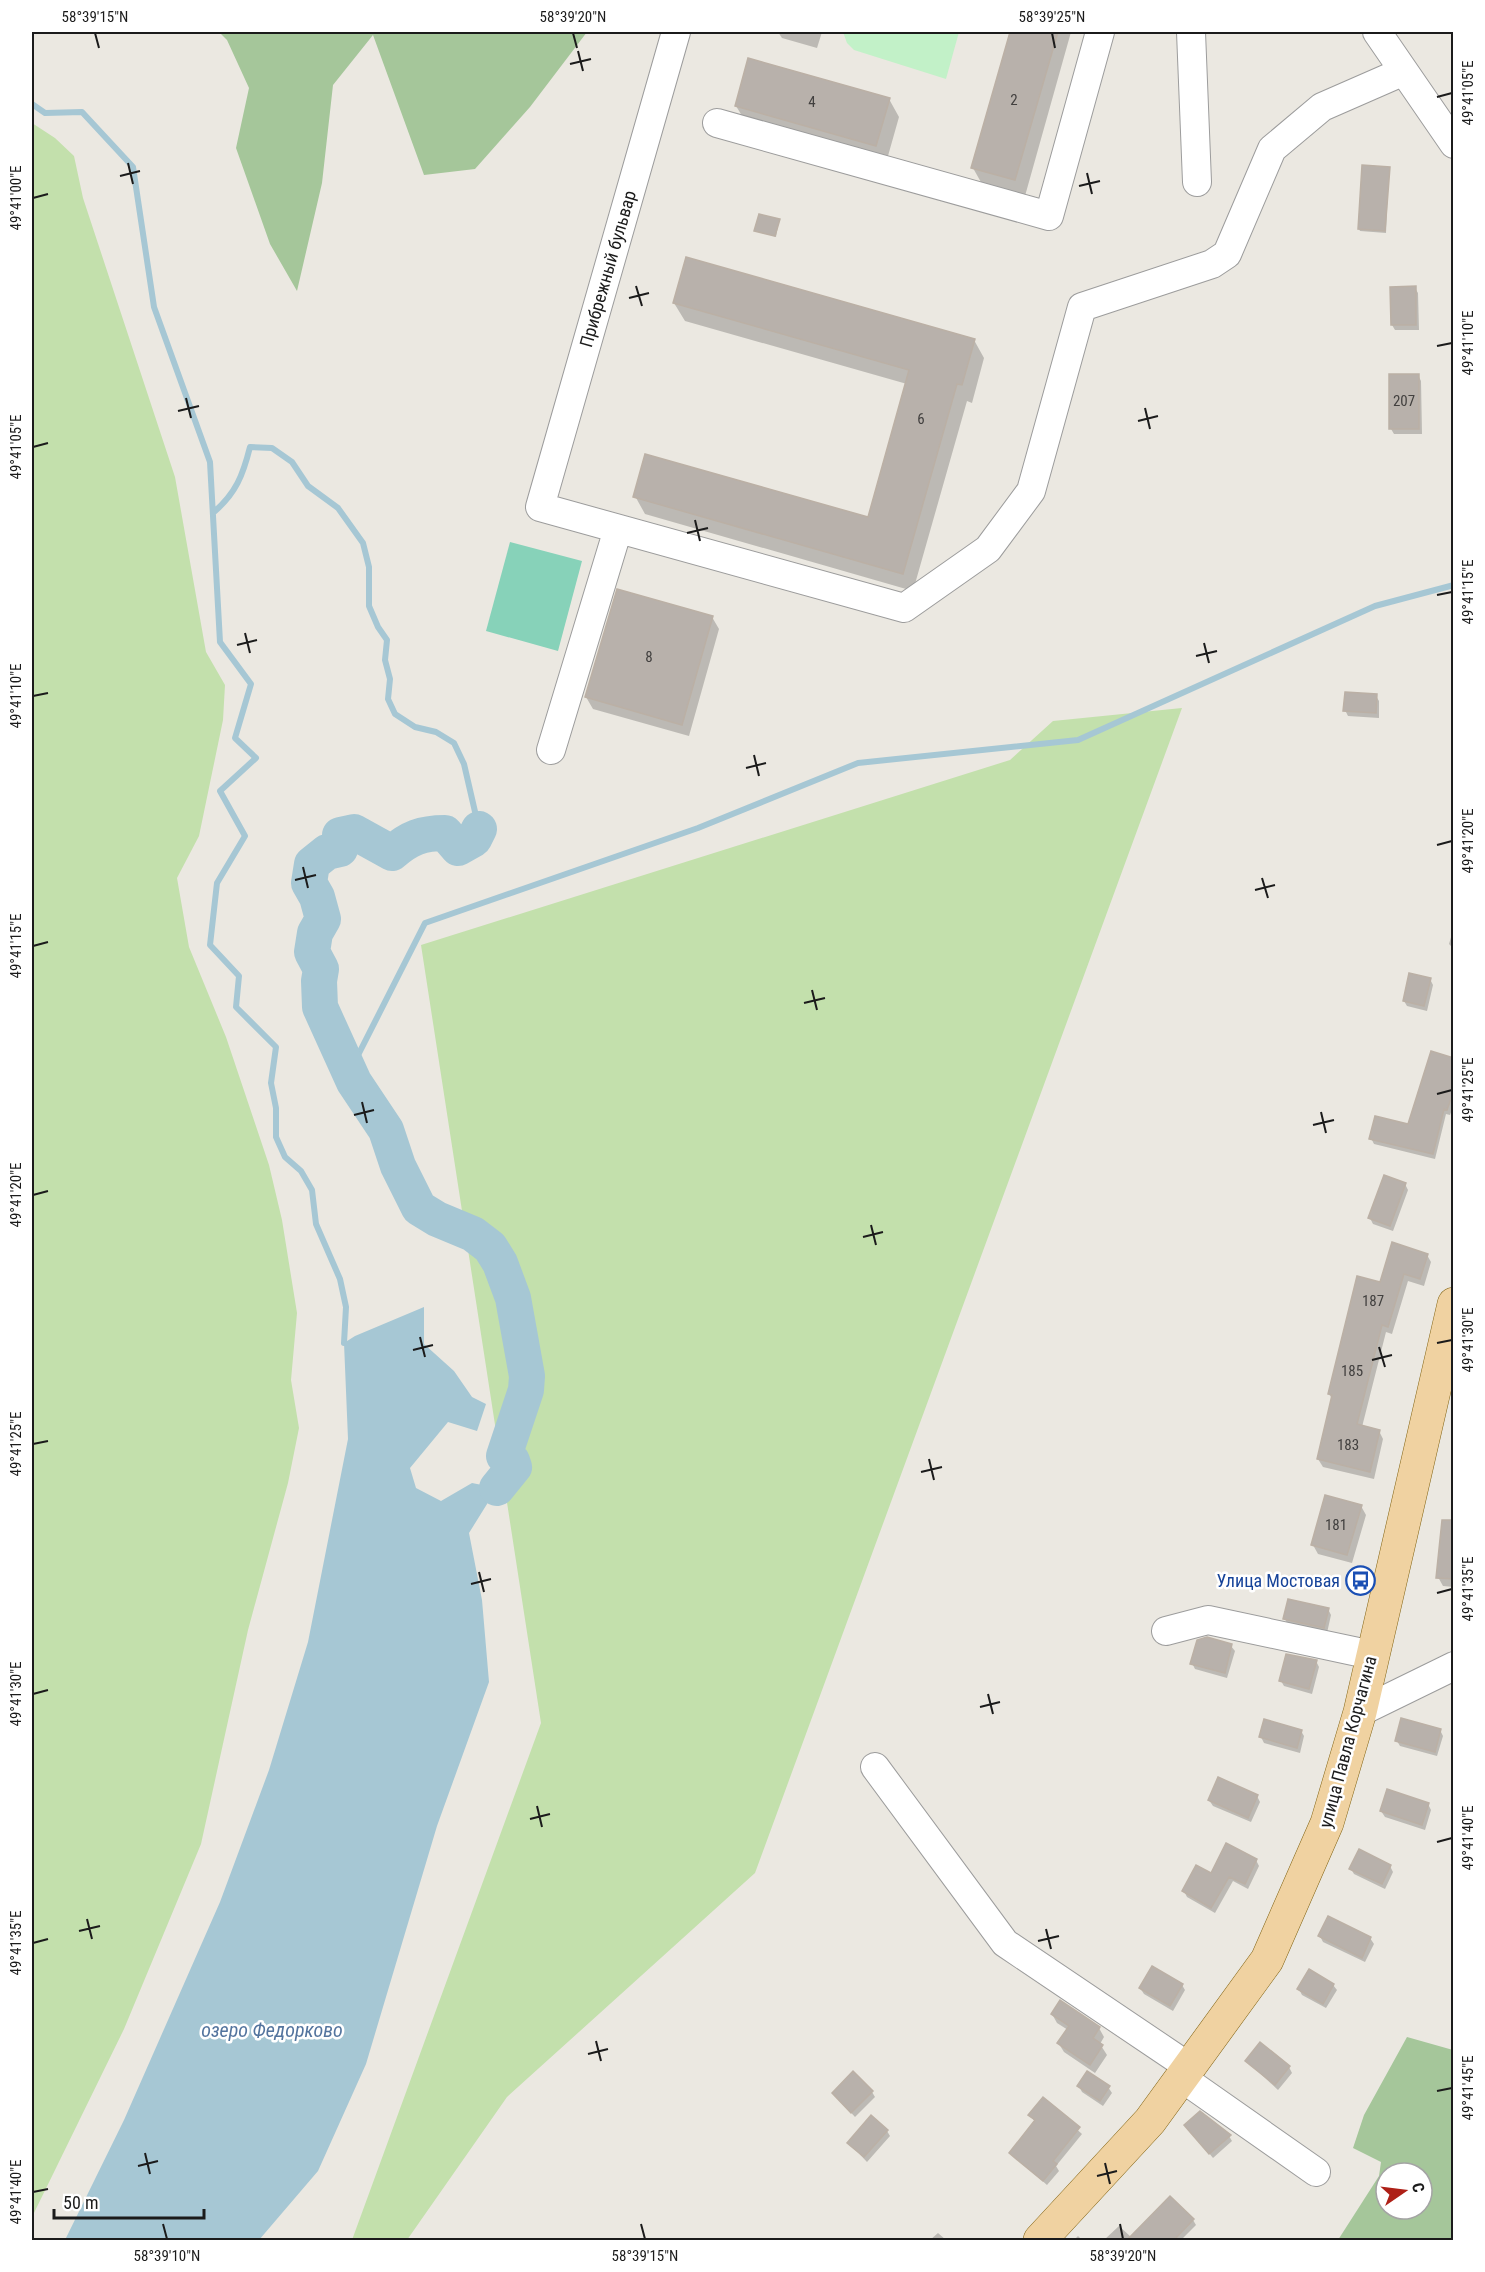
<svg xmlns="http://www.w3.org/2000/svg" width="1485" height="2272" font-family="'Roboto Condensed',sans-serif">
<rect width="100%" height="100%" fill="#ebe8e1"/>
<path fill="#c3e0ac" d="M32,123L55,138L74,156L83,198L175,477L206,652L225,685L223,720L199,836L177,878L189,947L226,1037L269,1165L282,1220L297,1313L291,1380L299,1428L288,1483L248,1630L201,1844L124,2029L32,2217Z
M1182,708L755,1873L507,2097L407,2240H352L541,1723L421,945L1010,760L1053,721Z"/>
<path fill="#a5c69a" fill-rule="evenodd" d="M219,32H587L530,107L475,169L424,175L373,35L333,85L322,183L297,291L270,244L236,148L249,88L227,40Z
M1407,2037L1453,2050V2240H1338L1379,2176L1381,2162L1353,2148L1364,2115ZM1386,2173H1422V2209H1386Z"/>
<path fill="#c2f1c8" d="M843,32H959L946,79L854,50L847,43Z"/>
<path fill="#87d2b9" d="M510,542L582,561L558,651L486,631Z"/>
<path fill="#a6c7d4" d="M424,1307V1344L454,1371L472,1397L486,1404L477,1431L448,1422L410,1468L416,1488L441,1501L472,1483L497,1488L469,1533L482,1600L489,1682L437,1826L366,2064L318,2171L259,2240H65L124,2120L220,1902L269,1770L308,1642L348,1439L344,1343L355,1336Z"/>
<path fill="#0003" d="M778,32H822L817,48L782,38Z
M1011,32H1071L1025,196L982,184L973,168Z
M889,99L899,117L886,163L747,124L736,106Z
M1389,168L1386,233L1360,231L1359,229Z
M779,220L776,237L756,230Z
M1415,288L1418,293L1419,330H1395L1392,325Z
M674,303L974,340L984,358L972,403L967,401L913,591L645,514L635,496L869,519L907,384L685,321Z
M1418,375L1421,381L1422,434H1394L1391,429Z
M712,617L719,629L689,736L593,709L586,697Z
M1376,696L1379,701V718L1348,716L1345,710Z
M1454,927V949L1449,944Z
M1430,979L1433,985L1427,1011L1407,1006L1404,1001Z
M1454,1060V1104L1450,1115L1446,1114L1435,1159L1374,1144L1371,1138L1409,1126Z
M1405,1184L1408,1190L1393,1231L1373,1224L1370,1218Z
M1427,1255L1431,1262L1424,1286L1408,1281L1392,1334L1386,1332L1362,1427L1379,1431L1383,1439L1374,1479L1323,1467L1318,1459L1333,1400L1329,1394L1381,1284Z
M1361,1506L1366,1515L1352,1563L1318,1554L1313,1545Z
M1454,1544V1587L1443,1586L1438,1577Z
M1328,1609L1331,1615L1327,1633L1288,1625L1285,1619Z
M1231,1646L1235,1651L1227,1678L1195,1669L1192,1663Z
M1316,1661L1319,1667L1312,1694L1284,1686L1281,1681Z
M1440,1730L1443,1736L1437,1756L1400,1746L1397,1741Z
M1301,1731L1304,1736L1300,1753L1264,1743L1261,1737Z
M1257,1796L1260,1802L1251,1822L1213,1806L1209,1800Z
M1428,1804L1431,1810L1425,1830L1385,1817L1381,1811Z
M1256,1860L1259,1866L1248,1889L1233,1881L1215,1913L1187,1897L1184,1891L1211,1875Z
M1390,1866L1393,1872L1385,1889L1354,1874L1351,1869Z
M1320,1936L1370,1938L1374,1944L1365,1962L1323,1942Z
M1182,1985L1185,1990L1173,2011L1144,1994L1140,1988Z
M1333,1985L1337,1990L1326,2008L1302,1995L1299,1989Z
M1060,2002L1099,2028L1104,2037L1100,2044L1107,2055L1095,2073L1064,2052L1059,2044L1068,2030L1057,2023L1052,2014Z
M1247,2061L1289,2067L1292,2073L1278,2090Z
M1079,2086L1108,2087L1112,2093L1103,2106L1082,2092Z
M872,2092L875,2097L855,2117L833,2093Z
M1043,2099L1082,2134L1056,2166L1059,2171L1047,2185L1011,2153L1035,2122L1030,2115Z
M1186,2125L1229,2136L1232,2141L1213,2158Z
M887,2131L890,2136L867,2162L849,2143Z
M1193,2220L1196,2225L1181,2240H1176L1169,2233L1162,2240H1104L1119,2226L1131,2237Z
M938,2233L946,2240H930Z
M1078,2236L1082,2240H1074Z"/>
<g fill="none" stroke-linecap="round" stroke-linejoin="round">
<path stroke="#a6c7d4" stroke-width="6" d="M32,104L45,113L82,112L133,167L154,307L210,462L220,642L251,684L235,738L256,758L220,791L245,836L217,883L210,945L239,976L236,1007L276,1047L271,1083L276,1108V1137L285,1157L301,1171L312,1190L316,1224L340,1279L346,1307L344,1343
M214,512C236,493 243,475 250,447L272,448L292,462L308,486L338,508L363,543L369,567V606L378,627L387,640L385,660L390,679L388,699L395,714L415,727L436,732L454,743L464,764L479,829
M350,1071L425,923L698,828L858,763L1078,740L1375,606L1454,585"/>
<path stroke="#a6c7d4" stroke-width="36" d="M479,829L474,839L458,848L445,833C422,833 409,838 392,853L354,832L340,835V849L327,852L312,864L309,883L317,897L323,919L315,933L312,952L321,969L319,981L320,1007L354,1082L386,1130L398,1166L419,1208L437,1219L473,1234L490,1247L500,1263L513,1298L527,1376L526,1390L504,1456L512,1461L514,1467L497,1488"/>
</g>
<path fill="#b8b1ab" stroke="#bbb0a5" stroke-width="1.5" d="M1010,32H1058L1015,180L971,168Z
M748,58L890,98L876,146L735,106Z
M1362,165L1390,167L1385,231L1358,229Z
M759,214L780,219L775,236L754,231Z
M686,257L975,339L962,385L957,384L903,574L633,497L645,454L868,517L909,370L673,303Z
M1416,286V325H1391L1390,287Z
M1389,374H1419V429H1389Z
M617,589L713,616L682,725L585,697Z
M1345,692L1377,694L1376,713L1343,711Z
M1409,973L1431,978L1424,1006L1403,1001Z
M1431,1051L1454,1058V1090L1447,1110L1444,1109L1433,1154L1369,1139L1375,1116L1408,1124Z
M1384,1175L1406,1183L1390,1226L1368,1218Z
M1392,1242L1428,1254L1420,1279L1404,1274L1388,1327L1382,1325L1357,1424L1380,1430L1370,1472L1317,1459L1332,1395L1328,1394L1357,1276L1380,1282Z
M1325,1495L1362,1505L1347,1555L1311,1545Z
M1442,1520H1454V1579L1436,1578Z
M1288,1599L1329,1608L1324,1628L1283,1619Z
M1207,1637L1232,1644L1225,1673L1190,1664L1197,1640Z
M1286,1654L1317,1660L1309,1689L1279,1681Z
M1401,1718L1441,1729L1435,1752L1395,1741Z
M1264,1719L1302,1730L1297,1748L1259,1737Z
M1218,1777L1258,1795L1248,1818L1208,1800Z
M1387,1789L1429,1803L1422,1825L1380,1811Z
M1226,1843L1257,1859L1245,1884L1229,1877L1211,1908L1182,1891L1196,1865L1211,1873Z
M1359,1849L1391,1865L1382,1884L1349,1869Z
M1328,1916L1371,1937L1362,1958L1318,1936Z
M1152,1966L1183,1984L1170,2006L1139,1988Z
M1309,1969L1334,1984L1323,2004L1297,1989Z
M1060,2000L1100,2027L1093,2038L1103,2045L1090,2065L1057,2043L1069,2026L1051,2014Z
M1260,2042L1290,2066L1275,2085L1245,2061Z
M853,2071L873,2091L851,2113L832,2093Z
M1087,2071L1110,2086L1100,2101L1077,2086Z
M1043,2097L1080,2127L1053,2161L1057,2164L1043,2181L1009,2153L1035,2120L1028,2115Z
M1200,2111L1231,2135L1209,2154L1184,2125Z
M871,2115L888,2130L864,2157L847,2143Z
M1170,2196L1194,2219L1173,2241H1126Z"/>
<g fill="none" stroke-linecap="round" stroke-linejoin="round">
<defs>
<path id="minor" d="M676,32L540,507L904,608L988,549L1031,491L1082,307L1212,264L1227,254L1272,149L1322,107L1402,72
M1191,32L1197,182
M1377,32L1454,144
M717,123L1049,216L1100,32
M551,750L618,529
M1166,1631L1208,1620L1372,1655
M1360,1712L1454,1666
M875,1767L1005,1943L1189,2067
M1182,2078L1316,2172"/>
<path id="major" d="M1040,2240L1150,2121L1267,1960L1327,1823L1360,1712L1454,1304"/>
</defs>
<use href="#minor" stroke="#9c9c9c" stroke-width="30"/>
<use href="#major" stroke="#806211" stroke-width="34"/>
<use href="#minor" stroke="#fff" stroke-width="28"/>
<use href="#major" stroke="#f0d2a1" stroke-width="33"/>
</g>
<path fill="none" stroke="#1b1b1b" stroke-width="2" d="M95,33L99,48M573,33L577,48M1052,33L1055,48M578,51L583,71M570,64L591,59M1437,97L1452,93M128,163L133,184M1087,173L1092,194M120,176L140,171M1079,186L1100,181M33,198L48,194M636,286L642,306M629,298L649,293M1437,346L1452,343M186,398L191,418M1145,408L1150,429M178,411L199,406M1138,421L1158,416M33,447L48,443M695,520L700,541M687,533L708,528M1437,595L1452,592M245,633L250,653M1204,643L1209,663M237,645L257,640M1196,656L1217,651M33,696L48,693M754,755L759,776M746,768L766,763M1437,845L1452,841M303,867L308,888M1262,878L1268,898M295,880L316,875M1255,890L1275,885M33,946L48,942M812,990L817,1010M804,1003L825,998M1437,1094L1452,1090M362,1102L367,1123M1321,1112L1326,1133M354,1115L374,1110M1313,1125L1334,1120M33,1195L48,1191M871,1225L876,1245M863,1237L883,1232M420,1337L425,1357M1437,1343L1452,1340M1379,1347L1385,1367M413,1350L433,1345M1372,1360L1392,1355M33,1444L48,1441M929,1459L934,1480M921,1472L942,1467M479,1572L484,1592M471,1584L491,1579M1437,1593L1452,1589M33,1694L48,1690M988,1694L993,1714M980,1707L1000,1702M537,1806L542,1827M530,1819L550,1814M1437,1842L1452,1838M87,1919L92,1939M1046,1929L1051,1949M79,1931L100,1926M1038,1941L1059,1936M33,1943L48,1939M596,2041L601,2061M588,2054L608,2049M1437,2091L1452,2088M145,2153L150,2174M1105,2163L1110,2184M138,2166L158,2161M1097,2176L1117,2171M33,2192L48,2189M163,2224L167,2239M641,2224L645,2239M1120,2224L1123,2239"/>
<defs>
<symbol id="bus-ring" viewBox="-11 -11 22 22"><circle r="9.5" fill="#fff" stroke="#1a4fb4" stroke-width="1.5"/><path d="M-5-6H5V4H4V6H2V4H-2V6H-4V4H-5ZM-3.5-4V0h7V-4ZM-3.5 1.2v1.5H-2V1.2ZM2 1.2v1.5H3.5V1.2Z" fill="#1a4fb4"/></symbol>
</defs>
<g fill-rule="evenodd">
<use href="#bus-ring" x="1344" y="1564" width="33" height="33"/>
</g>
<g text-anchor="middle" stroke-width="5" stroke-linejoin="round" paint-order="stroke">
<g font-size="15" fill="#42403f">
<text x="1014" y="105">2</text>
<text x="812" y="107">4</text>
<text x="1404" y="406">207</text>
<text x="921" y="424">6</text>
<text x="649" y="662">8</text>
<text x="1373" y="1306">187</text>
<text x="1352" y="1376">185</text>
<text x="1348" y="1450">183</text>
<text x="1336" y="1530">181</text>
</g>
<g font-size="18" fill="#1b1b1b" stroke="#fff">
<text transform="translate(608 269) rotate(-74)" y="6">Прибрежный бульвар</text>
<text transform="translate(1348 1742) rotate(-75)" y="6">улица Павла Корчагина</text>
</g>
<g font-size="18" fill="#164399" stroke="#fff" text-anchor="end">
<text x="1340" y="1587">Улица Мостовая</text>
</g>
<g font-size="20" font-style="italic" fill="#53749e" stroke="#fff">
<text x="272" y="2037">озеро Федорково</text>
</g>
</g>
<rect width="1485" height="2272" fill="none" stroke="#ffffff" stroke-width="66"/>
<g transform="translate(1404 2191) rotate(76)"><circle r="28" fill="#ffffff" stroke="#a4a4a4" stroke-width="1.5"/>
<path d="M0-4.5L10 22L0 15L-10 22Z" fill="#ae2017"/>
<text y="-9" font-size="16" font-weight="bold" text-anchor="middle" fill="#1b1b1b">С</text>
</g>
<path d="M54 2209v9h150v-9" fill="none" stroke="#1b1b1b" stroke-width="3"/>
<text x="63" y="2209" font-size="18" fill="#1b1b1b" stroke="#ffffff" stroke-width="4.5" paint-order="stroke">50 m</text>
<rect x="33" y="33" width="1419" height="2206" fill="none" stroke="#1b1b1b" stroke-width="2"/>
<g font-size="15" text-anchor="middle" fill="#1b1b1b">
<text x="95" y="22">58°39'15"N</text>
<text x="573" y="22">58°39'20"N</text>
<text x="1052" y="22">58°39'25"N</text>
<text transform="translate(1468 93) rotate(-90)" y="5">49°41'05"E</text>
<text transform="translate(16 198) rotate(-90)" y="5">49°41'00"E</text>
<text transform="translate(1468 343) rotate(-90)" y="5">49°41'10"E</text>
<text transform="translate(16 447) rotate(-90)" y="5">49°41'05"E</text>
<text transform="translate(1468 592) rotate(-90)" y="5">49°41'15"E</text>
<text transform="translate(16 696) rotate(-90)" y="5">49°41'10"E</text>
<text transform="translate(1468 841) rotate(-90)" y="5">49°41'20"E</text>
<text transform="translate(16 946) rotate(-90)" y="5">49°41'15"E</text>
<text transform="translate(1468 1090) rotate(-90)" y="5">49°41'25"E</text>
<text transform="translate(16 1195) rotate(-90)" y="5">49°41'20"E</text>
<text transform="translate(1468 1340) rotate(-90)" y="5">49°41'30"E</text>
<text transform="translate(16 1444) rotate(-90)" y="5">49°41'25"E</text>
<text transform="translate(1468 1589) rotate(-90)" y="5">49°41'35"E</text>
<text transform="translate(16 1694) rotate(-90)" y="5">49°41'30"E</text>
<text transform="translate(1468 1838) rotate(-90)" y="5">49°41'40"E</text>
<text transform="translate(16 1943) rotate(-90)" y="5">49°41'35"E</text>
<text transform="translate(1468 2088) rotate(-90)" y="5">49°41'45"E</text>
<text transform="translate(16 2192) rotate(-90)" y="5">49°41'40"E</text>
<text x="167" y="2261">58°39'10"N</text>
<text x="645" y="2261">58°39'15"N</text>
<text x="1123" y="2261">58°39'20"N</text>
</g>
</svg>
